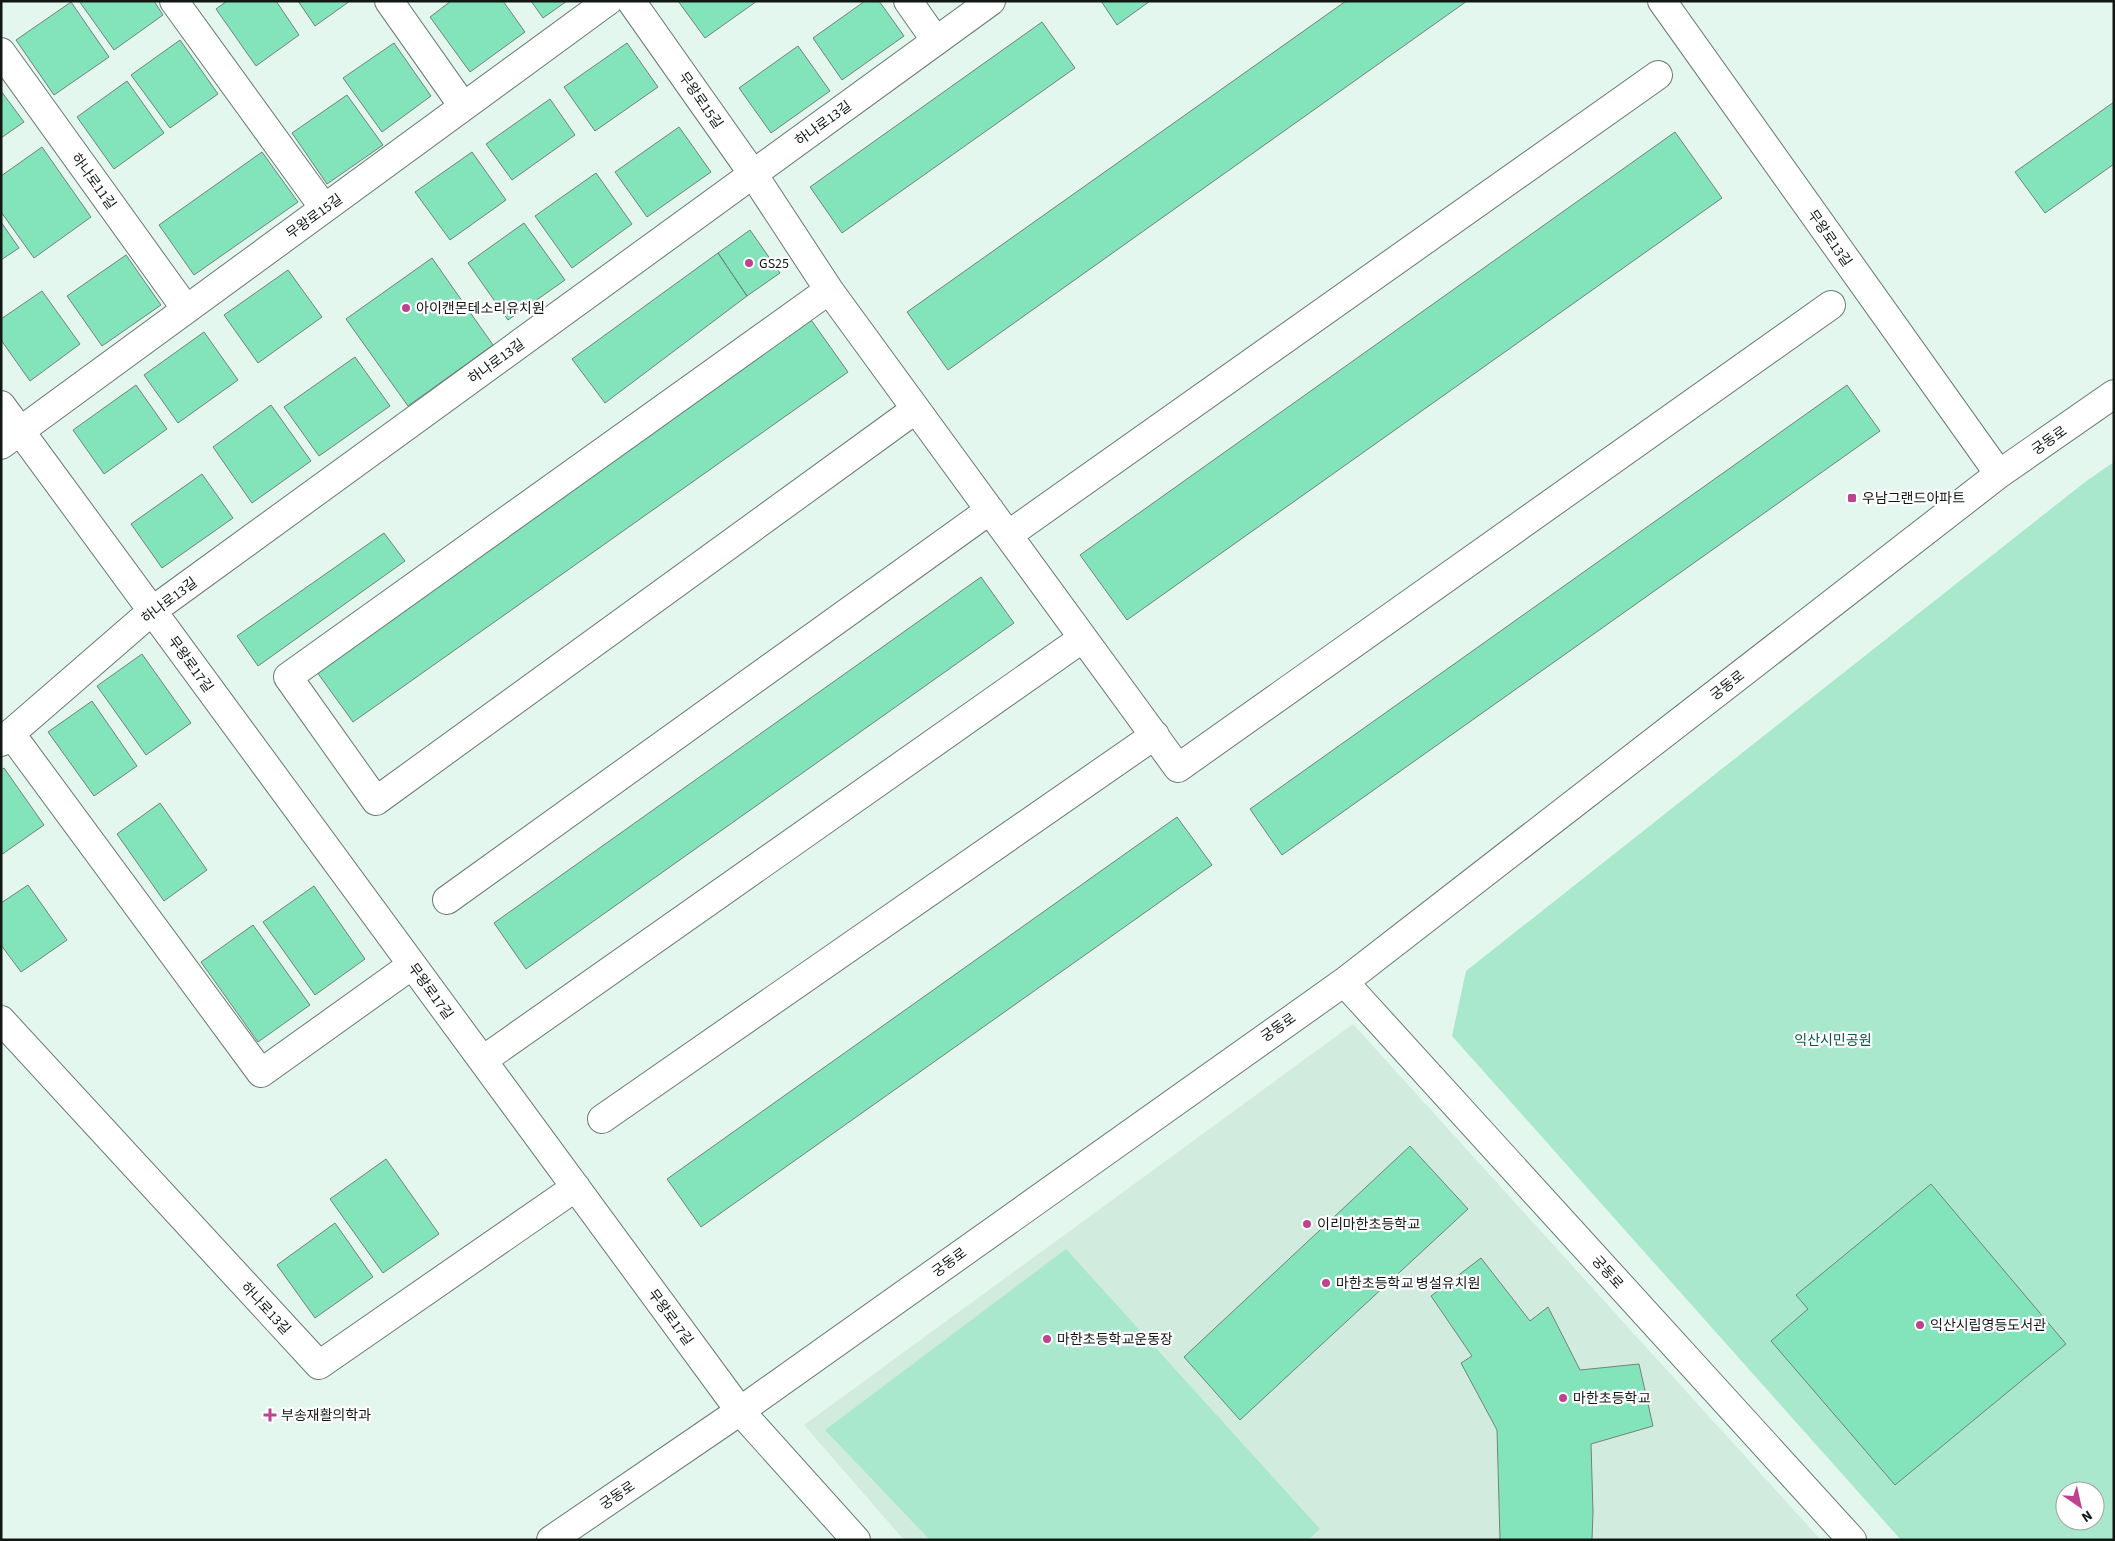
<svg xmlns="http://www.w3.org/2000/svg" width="2115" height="1541" font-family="'Source Sans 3','Noto Sans KR',sans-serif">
<rect width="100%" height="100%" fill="#e4f7ee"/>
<path fill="#d1ecdf" d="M1353,1024L1821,1540H904L804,1425Z"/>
<path fill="#a9e8cc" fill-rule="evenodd" d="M2114,462V1540H1901L1452,1036L1466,971L2085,482ZM2065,1491H2095V1521H2065Z
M1066,1249L1320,1529L1308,1540H930L825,1430Z"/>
<path fill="#83e3bb" stroke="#72837b" d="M79,1H154L163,15L114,50Z
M227,1H276L299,35L256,66L216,9Z
M298,1H350L315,26Z
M451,1H503L525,32L470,72L430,17Z
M531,1H567L543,18Z
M678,1H757L705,38Z
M865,1H879L904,36L842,80L813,38Z
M1101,1H1150L1117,25Z
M1346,1H1467L948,370L907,312Z
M71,2L109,57L54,95L16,40Z
M1042,22L1075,68L842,233L810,187Z
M180,40L218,94L170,128L131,75Z
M394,43L431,96L382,132L343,78Z
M627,43L658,87L595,131L564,87Z
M798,46L830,91L771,133L739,88Z
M127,81L164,133L114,169L77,117Z
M1,91L24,122L1,138Z
M347,95L383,145L327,184L292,133Z
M550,99L575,135L512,180L486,144Z
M2114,102V164L2045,213L2015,172Z
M679,127L711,172L647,217L615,172Z
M1675,132L1722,198L1127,620L1080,555Z
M42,147L91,217L34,258L1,212V176Z
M262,152L298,202L194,275L159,225Z
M472,152L506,200L450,240L415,192Z
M596,173L632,224L572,268L535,216Z
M1,222L19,248L1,260Z
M524,223L565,280L508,320L468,263Z
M750,230L780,273L747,296L718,253Z
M718,253L747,296L605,403L572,359Z
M126,255L161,305L102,346L67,296Z
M432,258L493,345L408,406L346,319Z
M288,270L322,317L258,363L224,315Z
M42,291L80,344L30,381L1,340V319Z
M809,317L848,372L353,722L314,668Z
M204,332L238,380L178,423L144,375Z
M355,357L390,406L319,456L284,407Z
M136,385L167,429L104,474L73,430Z
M1847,385L1880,431L1282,855L1250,809Z
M271,405L311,461L252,503L213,447Z
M202,474L233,518L162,568L131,524Z
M384,533L405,561L258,666L237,636Z
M981,577L1014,623L526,969L494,923Z
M142,654L191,723L146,755L97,686Z
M92,701L137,766L94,796L48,732Z
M4,768L44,825L1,855V770Z
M160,803L207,870L164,901L117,834Z
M1177,817L1212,865L701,1227L667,1179Z
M28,885L67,940L21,972L1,945V903Z
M314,886L365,959L315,995L263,922Z
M253,925L310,1005L258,1042L201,962Z
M1410,1146L1468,1209L1240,1420L1184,1357Z
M386,1159L439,1234L383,1273L330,1199Z
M1931,1184L2066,1344L1895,1485L1771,1341L1808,1309L1796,1295Z
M335,1223L373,1277L315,1318L277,1265Z
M1481,1258L1530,1321L1548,1307L1580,1370L1639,1364L1653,1426L1591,1444L1593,1512L1592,1540H1500L1497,1430L1461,1363L1472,1356L1431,1296Z"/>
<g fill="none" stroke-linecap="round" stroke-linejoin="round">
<defs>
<path id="street" d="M174,1L324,208
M389,1L463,106
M631,1L753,174L829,290L1178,768L1831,305
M908,1L936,41
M1662,1L1999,474
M1,52L186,309
M829,290L288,677L376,801L916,409
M1,405L740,1411L856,1540
M1,445L608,1
M1008,535L1658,75
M11,734L261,1073L412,965
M1,742L152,611L991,1
M447,900L990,510
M1344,982L1852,1540
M1,1020L319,1365L576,1187
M483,1060L1083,638
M602,1119L1155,735
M551,1540L740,1411L1344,982L1999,474L2114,394"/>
</defs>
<use href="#street" stroke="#697a72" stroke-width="30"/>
<use href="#street" stroke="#fff" stroke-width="28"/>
</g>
<g fill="#bf4291" stroke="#fff" stroke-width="2">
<circle cx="749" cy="263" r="5"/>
<circle cx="406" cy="308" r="5"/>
<rect x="1847" y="493" width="10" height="10" rx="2.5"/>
<circle cx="1307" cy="1224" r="5"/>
<circle cx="1326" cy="1283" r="5"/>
<circle cx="1920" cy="1325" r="5"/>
<circle cx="1047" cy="1339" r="5"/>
<circle cx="1563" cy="1398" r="5"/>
<path d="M267.5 1407.5h5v5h5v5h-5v5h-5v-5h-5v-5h5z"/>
</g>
<g text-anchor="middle" stroke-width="4.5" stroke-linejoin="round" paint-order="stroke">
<g font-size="14" fill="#111814" stroke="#fff">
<text transform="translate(701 100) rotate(55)" y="5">무왕로15길</text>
<text transform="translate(823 123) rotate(-36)" y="5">하나로13길</text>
<text transform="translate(94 181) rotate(54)" y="5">하나로11길</text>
<text transform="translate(314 216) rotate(-36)" y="5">무왕로15길</text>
<text transform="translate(1830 238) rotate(55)" y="5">무왕로13길</text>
<text transform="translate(496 361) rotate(-36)" y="5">하나로13길</text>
<text transform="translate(2049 440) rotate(-35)" y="5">궁동로</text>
<text transform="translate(169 600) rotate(-37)" y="5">하나로13길</text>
<text transform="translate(191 664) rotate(54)" y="5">무왕로17길</text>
<text transform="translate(1727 685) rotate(-38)" y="5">궁동로</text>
<text transform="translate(431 991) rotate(54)" y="5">무왕로17길</text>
<text transform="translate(1278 1027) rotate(-35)" y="5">궁동로</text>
<text transform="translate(949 1262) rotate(-36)" y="5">궁동로</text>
<text transform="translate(1608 1272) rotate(48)" y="5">궁동로</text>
<text transform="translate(266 1308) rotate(47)" y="5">하나로13길</text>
<text transform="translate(671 1317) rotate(54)" y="5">무왕로17길</text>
<text transform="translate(617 1495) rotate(-34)" y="5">궁동로</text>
</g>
<g font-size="14" fill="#111814" stroke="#fff" text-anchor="start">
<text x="759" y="268">GS25</text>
<text x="416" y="313">아이캔몬테소리유치원</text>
<text x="1862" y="503">우남그랜드아파트</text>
<text x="1317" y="1229">이리마한초등학교</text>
<text x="1336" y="1288">마한초등학교 병설유치원</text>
<text x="1930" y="1330">익산시립영등도서관</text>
<text x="1057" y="1344">마한초등학교운동장</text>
<text x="1573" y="1403">마한초등학교</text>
<text x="281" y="1420">부송재활의학과</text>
</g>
<g font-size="14" fill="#0b5941" stroke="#fff">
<text x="1833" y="1045">익산시민공원</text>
</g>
</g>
<rect width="2115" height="1541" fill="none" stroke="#111814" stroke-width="5"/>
<g transform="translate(2080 1506) rotate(146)"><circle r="24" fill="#ffffff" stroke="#a0a3a1"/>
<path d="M0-4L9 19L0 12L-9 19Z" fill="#bf4291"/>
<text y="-8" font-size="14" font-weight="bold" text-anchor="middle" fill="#111814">N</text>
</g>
</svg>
